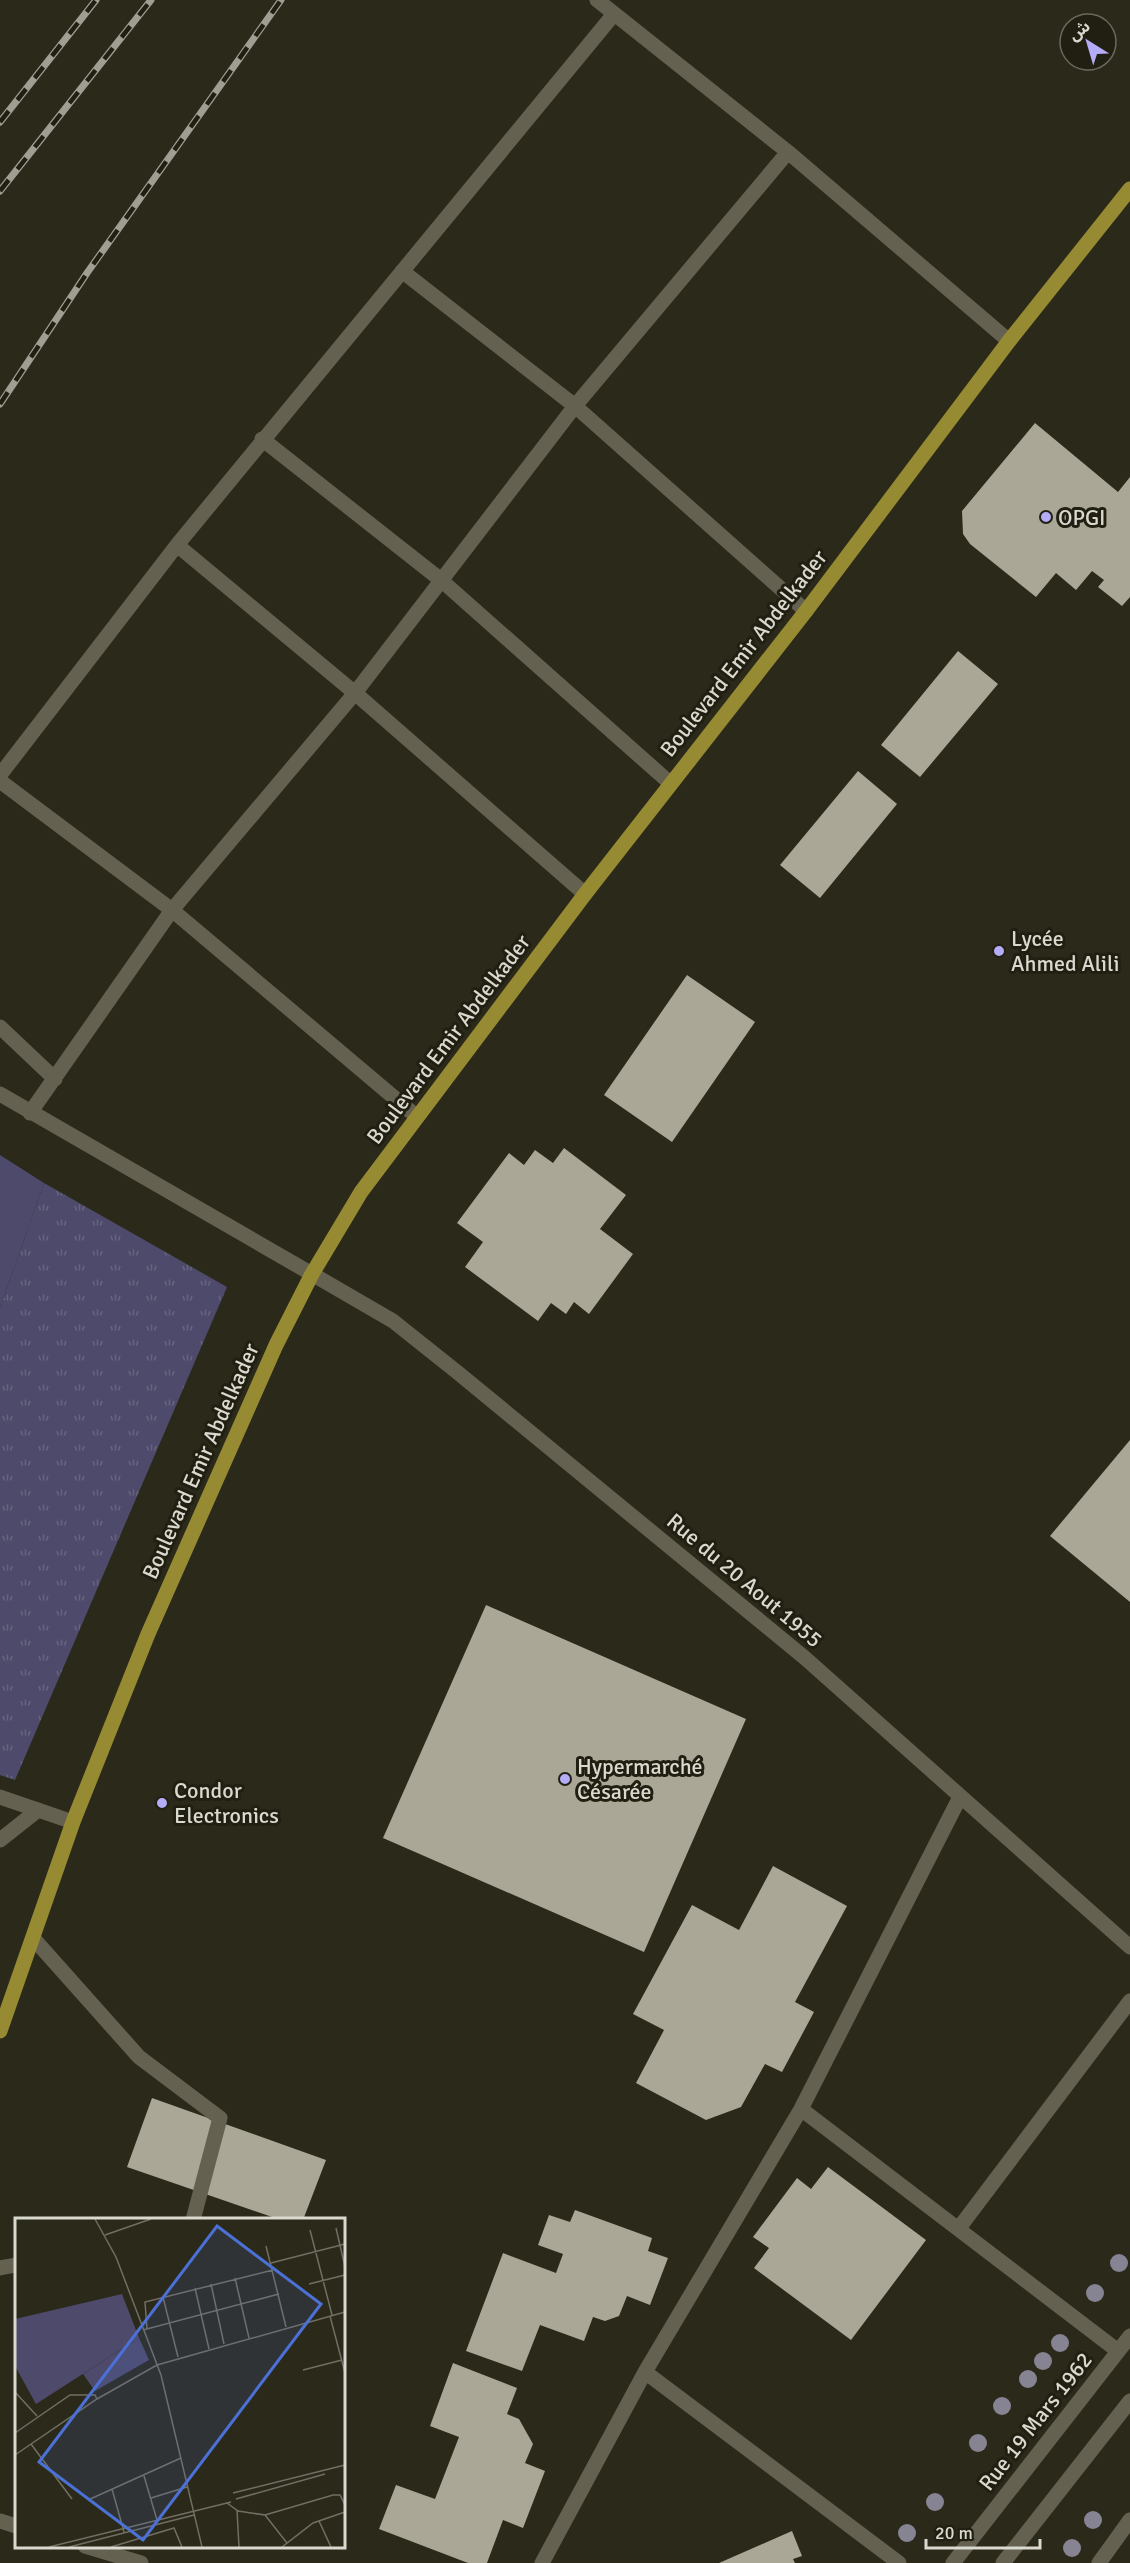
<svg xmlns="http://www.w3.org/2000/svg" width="1130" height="2563" font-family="Signika,'Noto Sans Arabic',sans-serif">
<defs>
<pattern id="grass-tufts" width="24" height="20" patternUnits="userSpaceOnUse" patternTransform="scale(1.5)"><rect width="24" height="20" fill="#4e4a6b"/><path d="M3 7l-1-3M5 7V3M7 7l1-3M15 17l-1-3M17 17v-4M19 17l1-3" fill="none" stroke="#67647f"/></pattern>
</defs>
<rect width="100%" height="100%" fill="#2b291a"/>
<path fill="url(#grass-tufts)" d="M44,1183L227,1287L15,1780L0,1775V1308Z"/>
<path fill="#4e4a6b" d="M0,1155L44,1183L0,1308Z"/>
<path fill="#aaa796" d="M1035,423L1118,492L1130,477V597L1122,606L1098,587L1104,580L1092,571L1076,590L1056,573L1036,597L970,544L963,534L962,511Z
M958,651L998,684L920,777L881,745Z
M858,771L897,804L820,898L780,865Z
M687,975L755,1022L672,1142L604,1095Z
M564,1148L626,1195L600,1229L633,1254L589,1314L574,1302L566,1314L551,1303L538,1321L465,1267L483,1242L457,1223L509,1153L524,1165L535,1150L553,1163Z
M1130,1440V1602L1050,1536Z
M486,1605L746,1719L644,1952L383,1838Z
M773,1866L847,1906L795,2002L814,2012L782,2072L765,2064L741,2107L706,2120L636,2083L664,2030L633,2014L692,1905L739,1930Z
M152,2098L326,2160L303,2220H281L127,2167Z
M828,2167L926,2240L851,2340L754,2268L769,2248L753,2237L797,2178L811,2189Z
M575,2210L652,2238L648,2251L668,2258L650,2305L627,2296L619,2316L605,2321L593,2317L584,2341L540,2325L522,2371L466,2351L503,2253L556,2273L563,2254L538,2245L549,2215L570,2222Z
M453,2363L517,2388L507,2414L519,2419L533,2444L525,2463L545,2471L523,2528L503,2520L487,2563H468L379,2529L396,2485L435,2499L459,2437L430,2426Z
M792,2531L802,2556L793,2559L795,2563H719Z"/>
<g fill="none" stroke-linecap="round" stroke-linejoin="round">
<path stroke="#646151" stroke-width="15" d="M0,1797L38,1810
M33,1938L139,2057L220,2118L193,2220
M0,2268L16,2265"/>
<path stroke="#646151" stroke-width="15" d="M597,0L788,152L1009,341
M402,271L575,406L806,611
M262,439L441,580L670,783
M177,545L355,693L585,894
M0,775L177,545L614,14
M0,781L172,910L416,1116
M0,1027L55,1079
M0,1094L312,1274
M30,1113L172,910L355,693L575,406L788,152
M0,1840L38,1810L73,1822
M801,2109L1118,2351
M959,2228L1130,2001
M645,2372L899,2563
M0,2521L16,2526
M85,2546L141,2563
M542,2563L645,2372L801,2109L960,1797
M1099,2563L1130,2520"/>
<path stroke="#646151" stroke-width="15" d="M312,1274L393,1321L457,1372L805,1658L1130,1947
M953,2563L1130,2336
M1003,2563L1130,2401"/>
<path stroke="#968a32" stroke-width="15" d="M0,2031L73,1822L148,1634L276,1345L312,1274L361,1192L585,894L806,611L1009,341L1130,189"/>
<defs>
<path id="rail" d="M0,122L96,0
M0,191L151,0
M0,404L87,273L281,0"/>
</defs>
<use href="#rail" stroke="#9f9e93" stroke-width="7"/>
<use href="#rail" stroke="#211f11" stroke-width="4.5" stroke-dasharray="14" stroke-linecap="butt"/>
</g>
<g fill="#868392">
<circle cx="1119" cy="2263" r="9"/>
<circle cx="1095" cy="2293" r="9"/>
<circle cx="1060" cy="2343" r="9"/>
<circle cx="1043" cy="2361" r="9"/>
<circle cx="1028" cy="2379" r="9"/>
<circle cx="1002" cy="2406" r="9"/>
<circle cx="978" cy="2443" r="9"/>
<circle cx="935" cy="2502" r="9"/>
<circle cx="1093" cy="2520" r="9"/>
<circle cx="907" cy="2533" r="9"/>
<circle cx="1072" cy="2548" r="9"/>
</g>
<g fill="#b5acf8" stroke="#211f11" stroke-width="2">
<circle cx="1046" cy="517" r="6"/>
<circle cx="999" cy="951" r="6"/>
<circle cx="565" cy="1779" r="6"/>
<circle cx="162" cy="1803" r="6"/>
</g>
<g text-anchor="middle" stroke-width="6" stroke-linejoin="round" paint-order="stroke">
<g font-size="22" fill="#dad9d0" stroke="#211f11" text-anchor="start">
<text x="1058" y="525">OPGI</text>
<text x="1011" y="946">Lycée<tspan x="1011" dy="25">Ahmed Alili</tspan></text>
<text x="577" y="1774">Hypermarché<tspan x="577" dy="25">Césarée</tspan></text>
<text x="174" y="1798">Condor<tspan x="174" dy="25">Electronics</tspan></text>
</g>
<g font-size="22" fill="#dad9d0" stroke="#211f11">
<text transform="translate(743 653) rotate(-52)" y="8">Boulevard Emir Abdelkader</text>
<text transform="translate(448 1039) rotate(-53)" y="8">Boulevard Emir Abdelkader</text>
<text transform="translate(200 1461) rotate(-66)" y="8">Boulevard Emir Abdelkader</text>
<text transform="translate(745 1580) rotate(40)" y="8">Rue du 20 Aout 1955</text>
<text transform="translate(1035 2421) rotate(-52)" y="8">Rue 19 Mars 1962</text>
</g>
</g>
<g transform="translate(15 2218)">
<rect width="330" height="330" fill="#2b291a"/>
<path d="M124,120L134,142L80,173L68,156Z" fill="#4e4a6b"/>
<path d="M107,76L124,120L21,186L0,148V101Z" fill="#4e4a6b"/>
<path fill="none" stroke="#716f63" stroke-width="1.5" d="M80,1L101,39L146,157L187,329M321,10L330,49M295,12L317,97M90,17L136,1M251,28L271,109M256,45L330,26M220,60L234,120M196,66L209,126M294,66L330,57M180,70L194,131M148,79L163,139M315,98L330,155M132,111L130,84L258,52M128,112L264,76M288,152L327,142M0,174L22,198M0,215L55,177H80L82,181M16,226L57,281M0,237L82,181L142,147L330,94M129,258L142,302M97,271L109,314M218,275L330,247M136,280L172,269M221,281L310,256M73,282L166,240M212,285L223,293L250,297L272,325M222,292L224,329M250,297L318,277H325L330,287M304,303L316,329M34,329L216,284M54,329L179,297M96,329L159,310L167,329M267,329L298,305L330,294"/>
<path fill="#4c71d6" fill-opacity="0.15" stroke="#4c71d6" stroke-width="3" d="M202,8L306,86L128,322L24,244Z"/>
<rect width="330" height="330" fill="none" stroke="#dad9d0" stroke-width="3"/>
</g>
<g transform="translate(1088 42) rotate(323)"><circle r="28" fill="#211f11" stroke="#6b695d" stroke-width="1.5"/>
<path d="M0-4.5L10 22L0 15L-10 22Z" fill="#b5acf8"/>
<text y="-9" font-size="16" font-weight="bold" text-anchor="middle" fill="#dad9d0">ش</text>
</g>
<path d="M926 2539v9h114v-9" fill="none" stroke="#dad9d0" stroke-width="3"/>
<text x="935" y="2539" font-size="18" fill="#dad9d0" stroke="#211f11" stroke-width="4.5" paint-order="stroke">20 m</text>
</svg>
